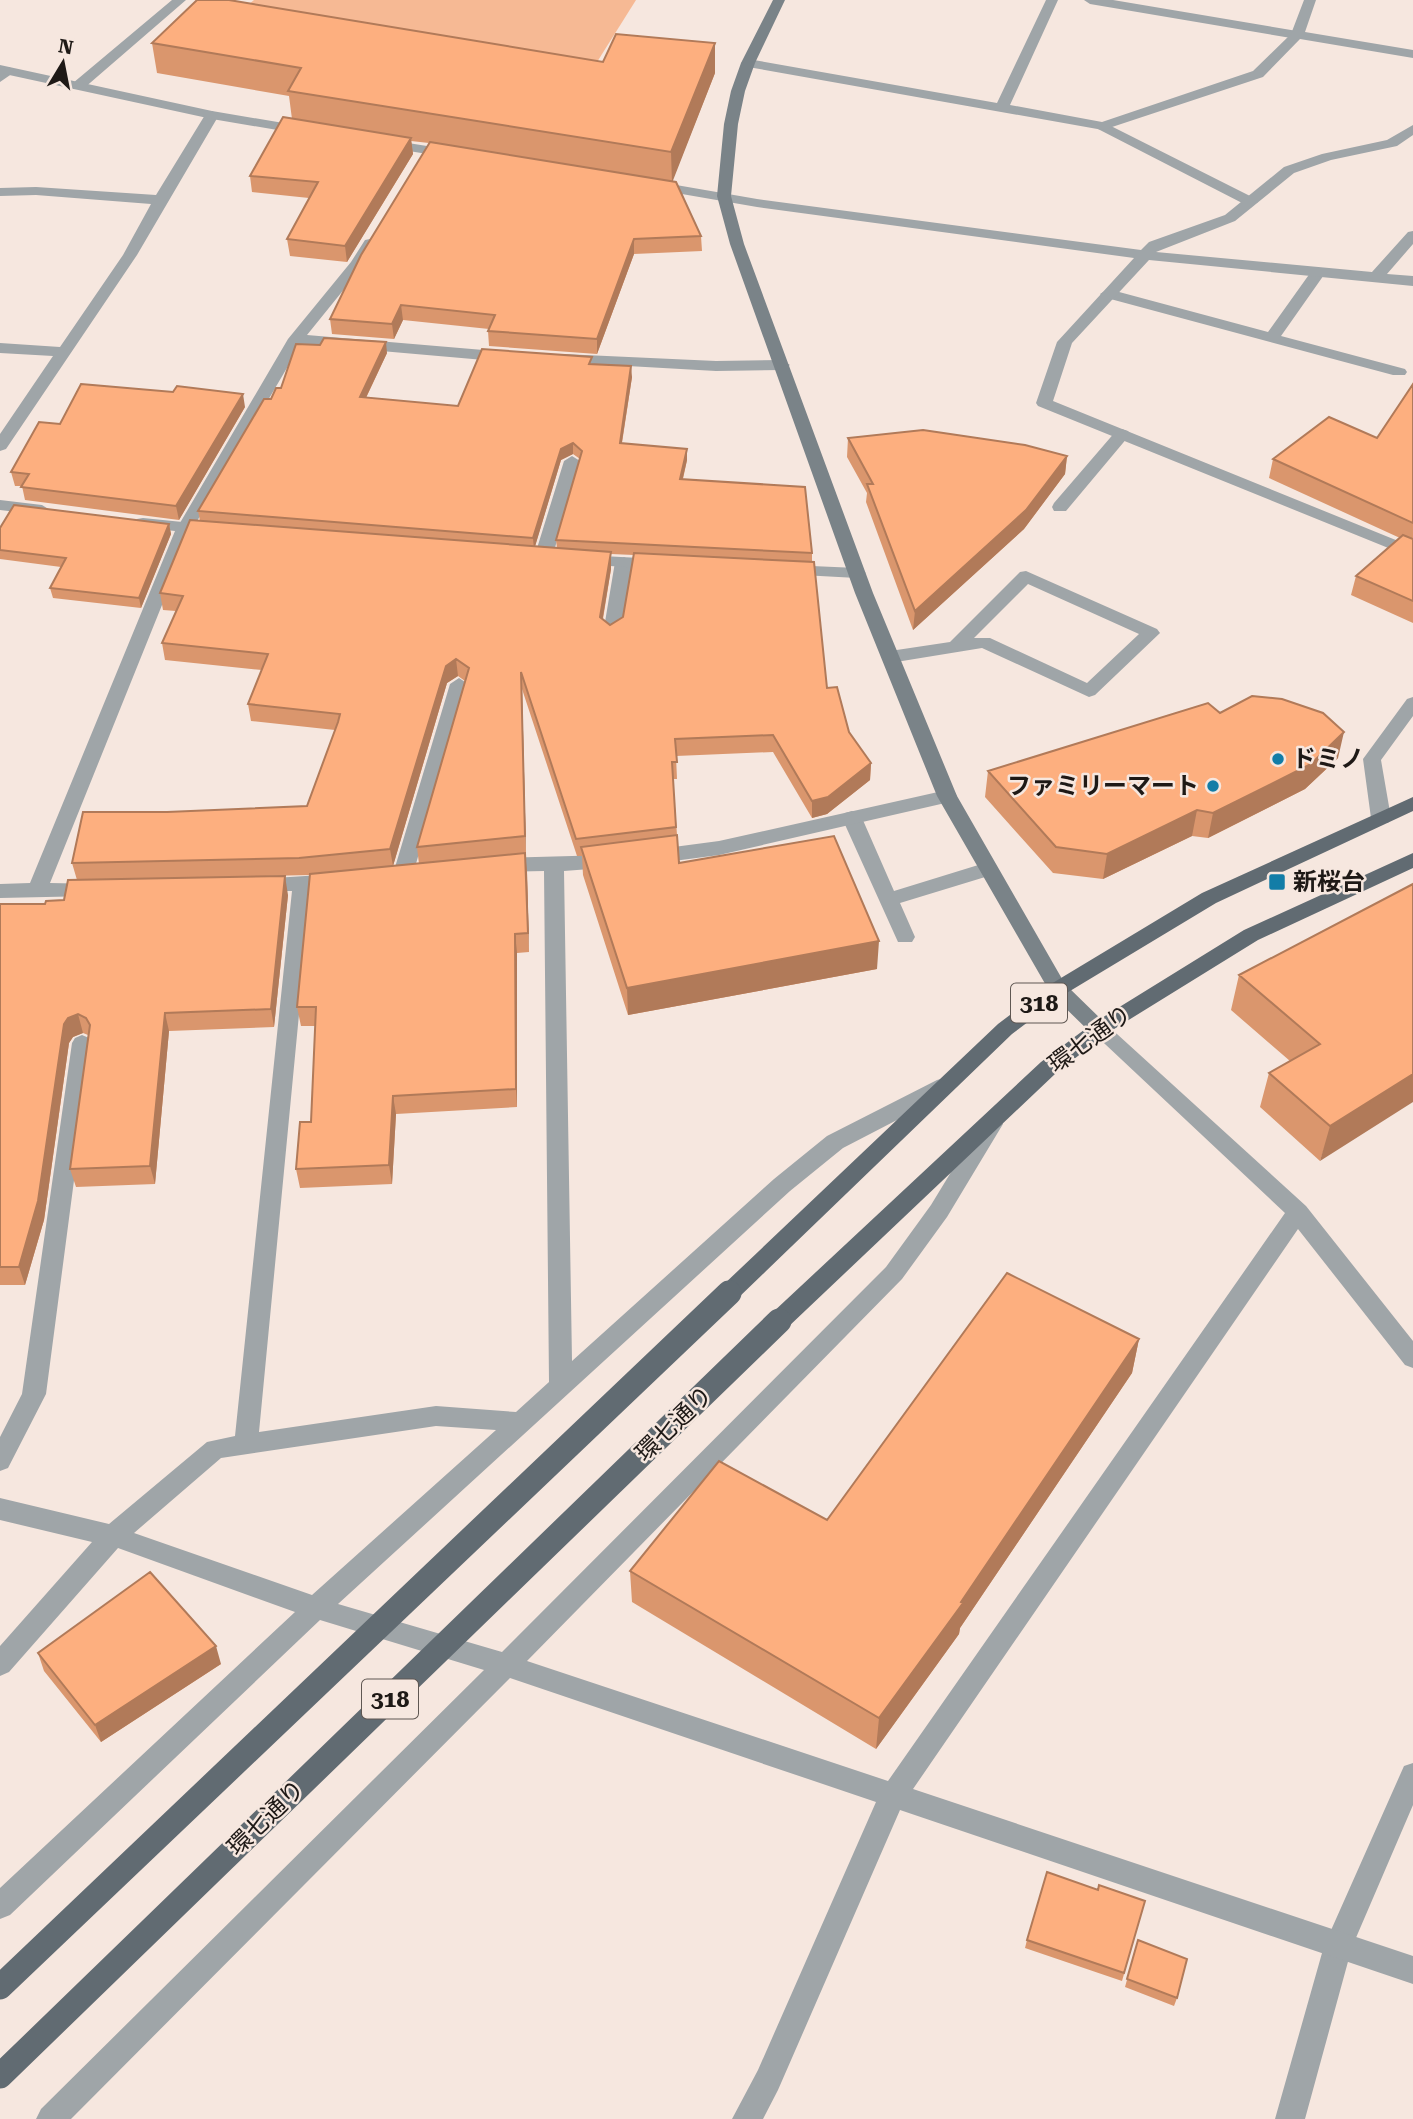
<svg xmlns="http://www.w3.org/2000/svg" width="1413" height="2119" font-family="'Roboto Serif','Noto Sans JP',serif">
<rect width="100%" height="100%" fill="#f6e7df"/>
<path fill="#f6b994" d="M254,0H636L592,70L248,5Z"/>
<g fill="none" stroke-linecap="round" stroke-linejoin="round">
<path fill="#9fa5a8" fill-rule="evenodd" d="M172,0H186L83,89H73V83Z
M1084,0H1113L1297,31L1304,35L1297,39L1090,4Z
M9,67L16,71L0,82V71Z
M212,111L219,115L137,255L6,449L0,451V434L53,356L0,353V343L60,347L123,255L151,204L36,195L0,196V188L36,187L156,195L205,115Z
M1103,122L1256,199L1258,202L1251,206L1246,205L1098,129V123Z
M370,239L377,243L362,267L307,335L507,352L515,357L507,362L301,344L193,528L185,533L179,532L177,528L288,339L351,262L365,240Z
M1318,267L1326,272L1281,336L1405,369L1407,372L1405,375H1393L1103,297L1100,294L1108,289L1268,332L1313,269Z
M563,354L716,361L782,360L790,365L782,370L716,371L557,362L555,359Z
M1122,429L1128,431L1130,434L1128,437L1066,511H1054L1052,507L1054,503L1116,431Z
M572,456L580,461L552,558L543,563L537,562L534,558L564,461Z
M624,557L633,562L621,634L612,640L603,634L615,562Z
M1026,571L1157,629L1160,633L1095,695L1089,697L982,648L890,663L881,657L890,651L950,642L1020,572ZM1028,584L1139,634L1087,683L990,638H974Z
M459,678L468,684L413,874L410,879H396L393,874L450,684Z
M852,811L859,813L862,818L894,891L988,862L995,864L998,869L995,874L900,903L915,937L912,942H898L842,818L845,813Z
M82,1035L89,1038L92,1043L46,1394L8,1468L0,1471V1437L22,1394L72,1043L75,1038Z
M1413,1763V1805L1352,1947L1305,2119H1275L1324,1946L1404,1766Z"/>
<path fill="#9fa5a8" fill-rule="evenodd" d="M1046,0H1058L1010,105L1102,122L1253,71L1291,34L1304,0H1316L1305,32L1413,50V58L1300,39L1263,77L1103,130L748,67L741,63L748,59L997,103Z
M0,65L212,111L307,127L314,131L307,135L212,119L0,73Z
M1413,125V135L1397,146L1331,160L1294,173L1235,221L1156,252L1372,272L1408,232L1413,231V244L1387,274L1413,276V286L1149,260L1072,343L1053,401L1413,547V558L1038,406L1036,403L1057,342L1134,258L757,207L653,189L646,185L653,181L757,199L1141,250L1149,242L1225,215L1284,167L1322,154L1387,140Z
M383,139L452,150L459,154L452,158L378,146L376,143Z
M0,500L42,505L50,510L42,515L0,510Z
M143,518L212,525L221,530L212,535L191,533L50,883L99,884L102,889L99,894L92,896L0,898V884L30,883L175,531L137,527L135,523L137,519Z
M583,555L659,559L668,564L659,569L577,564L574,560Z
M789,565L857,568L866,573L857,578L783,574L780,570Z
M1413,697V716L1381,760L1391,818L1388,823H1374L1371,818L1363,759L1407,699Z
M947,790L954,791L957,796L954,801L719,855L651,864L644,862L641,857L644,852L651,850L719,841Z
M609,855L616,857L619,862L616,867L564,871L572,1361L774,1179L827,1136L937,1080L944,1078L951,1080L955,1086L951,1092L843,1148L790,1191L338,1604L502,1652L886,1267L931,1205L984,1118L992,1116L1000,1118L1003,1124L947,1217L902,1279L527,1661L888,1781L1285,1213L1089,1029L1092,1024L1099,1021L1106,1024L1306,1206L1413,1341V1368L1405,1365L1298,1229L913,1789L1413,1956V1984L900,1810L778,2090L763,2119H732L758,2070L876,1802L510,1678L71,2119H36L41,2109L484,1670L320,1620L10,1915L0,1919V1888L295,1612L118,1548L9,1672L0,1676V1646L92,1542L0,1520V1498L109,1524L207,1442L235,1436L292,891H251L248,886L251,881L258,879L337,874L344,876L347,881L344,886L311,889L259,1432L436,1406L516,1412L549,1382L544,871L498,872L491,870L488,865L491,860L498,858ZM436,1426L496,1430L312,1595L134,1533L221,1458Z"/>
<path fill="#7a8388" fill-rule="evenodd" d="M773,0H785L755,63L745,91L738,124L731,196L744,244L873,593L957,796L1065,984L1106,1024L1109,1029L1106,1034L1099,1037L1092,1034L1051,994L937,796L855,593L730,244L717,196L724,124L731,91L741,63Z"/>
<path fill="#616b72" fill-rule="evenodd" d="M1413,797V811L1216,903L1065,994L1012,1034L737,1299L729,1302L721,1299L718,1293L721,1287L998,1024L1051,984L1202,893Z
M1413,853V868L1258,940L1106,1034L1055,1074L787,1328L779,1330L771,1328L768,1321L771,1314L1041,1062L1092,1024L1244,930Z"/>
<path stroke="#616b72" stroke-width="25" d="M0,1987L729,1293
M0,2076L779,1321"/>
</g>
<path fill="#da966d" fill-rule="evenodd" d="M152,43L603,62L715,43V73L672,181L701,236L702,251L634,254L597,354L489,346L488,331L489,329L403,320L394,339L332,334L330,319L429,143L411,141L413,154L347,262L290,256L287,239L309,198L252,192L250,176L292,119L289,96L157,73Z
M320,345L387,353L366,398L458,406L592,365L632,377L622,443L687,449V460L683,479L812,553V562L827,688L849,732L871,763L870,780L827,814L812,818L773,752L676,756L677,779H673L679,863L877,969L628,1015L583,875L582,856H577L522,689L526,853L440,862L527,872L529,952L517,953V1107L396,1114L392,1184L300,1188L296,1169L311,1122L316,1026H301L297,1007L310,875L77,880L72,863L167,812L307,806L335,730L251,721L248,704L262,670L165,660L162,643L176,611L163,610L160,593L200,521L198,511L271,399ZM573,454L580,459L556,540L557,548L535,546L561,460ZM611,554L634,555L623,617L610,625L603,619L611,569ZM458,676L465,681L417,847L419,864L393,866L447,683Z
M1413,384V623L1351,595L1356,576L1400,538L1269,478L1273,459L1377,438Z
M245,407L179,520L25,500L22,486H15L11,472L60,424Z
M848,438L1067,456L1065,474L1024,529L913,630L866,502L867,493L847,457Z
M169,524L171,534L141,608L53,598L50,588L61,567L0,559V528Z
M1220,713L1338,758L1305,789L1208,838L1192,836L1103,879L1053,873L985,797L988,771Z
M1413,884L1320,1161L1260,1107L1269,1073L1290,1061L1231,1010L1239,975Z
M288,895L274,1027L169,1031L155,1184L76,1187L70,1169L88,1035L83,1033L73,1037L69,1043L44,1220L25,1285H0V904H45Z
M1139,1339L1132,1373L960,1628L959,1634L876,1749L632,1602L630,1571L827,1520Z
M38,1653L221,1664L101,1742L44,1671Z
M1145,1901L1122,1981L1025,1948L1027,1940Z
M1138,1940L1177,1998L1174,2006L1125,1987Z"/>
<path fill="#b17a59" d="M715,43V73L672,183L671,152Z
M411,138L413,154L347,262L345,246Z
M634,239V254L597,354V339Z
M401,305L403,320L394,339L392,324Z
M386,342L387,353L361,408L360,397Z
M631,366L632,377L620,454V443Z
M243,394L245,407L179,520L176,506Z
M573,443V454L561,460L534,550L533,538L561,449Z
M687,449V460L680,490V479Z
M1067,456L1065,474L1024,529L913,630L915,611Z
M169,524L171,534L141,608L139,598Z
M611,552V569L600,634V617Z
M456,659L458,676L447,683L393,866L390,849L446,666Z
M521,672L522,689L526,853L525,836Z
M1344,732L1338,758L1305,789L1208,838L1213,813Z
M871,763L870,780L827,814L812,818V801Z
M1197,810L1192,836L1103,879L1107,854Z
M525,853L527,872L529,952L528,933Z
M285,876L288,895L274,1027L271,1009Z
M515,934L517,953V1107L516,1089Z
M879,941L877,969L628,1015L627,988Z
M165,1013L169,1031L155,1184L150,1166Z
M78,1014L83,1033L73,1037L69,1043L44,1220L25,1285L19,1267L64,1024L68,1018Z
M1413,1074V1102L1320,1161L1330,1126Z
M393,1096L396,1114L392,1184L389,1165Z
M1139,1339L1132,1373L960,1628L959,1634L876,1749L879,1718L961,1602Z
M216,1646L221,1664L101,1742L95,1725Z"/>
<path fill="#fdaf7f" stroke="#b17a59" stroke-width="2" d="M197,0H229L603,62L616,34L715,43L671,152L288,91L301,68L152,43Z
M283,117L411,138L345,246L287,239L318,182L250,176Z
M430,142L676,182L701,236L634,239L597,339L488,331L495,315L401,305L392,324L330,319L361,255Z
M324,338L386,342L360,397L458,406L482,349L592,357L589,364L631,366L620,443L687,449L680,479L805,487L812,553L556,540L582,451L573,443L561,449L533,538L198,511L264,399H271L276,388H281L296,344L320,345Z
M81,384L173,392L177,386L243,394L176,506L21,487L29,474L11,472L39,422L60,424Z
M1413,384V523L1273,459L1329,417L1377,438Z
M923,430L1025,445L1067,456L1026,510L915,611L867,484H873L848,438Z
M14,505L169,524L139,598L50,588L66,558L0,550V528Z
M190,520L611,552L600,617L610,625L623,617L634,553L814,562L827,688L837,687L849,732L871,763L828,797L812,801L773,735L675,739L677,762H672L676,827L576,839L521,672L525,836L417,847L469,668L456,659L446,666L390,849L299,858L72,863L83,812H167L307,806L338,722L340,714L248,704L268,654L162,643L183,596L160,593Z
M1403,535L1413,539V601L1356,576Z
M1252,696L1282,699L1323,713L1344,732L1311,764L1213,813L1197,810L1107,854L1056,847L988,771L1208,703L1220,713Z
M677,835L679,863L834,836L879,941L627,988L581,847Z
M525,853L528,933L515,934L516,1089L393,1096L389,1165L296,1169L300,1122H311L316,1007H297L310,874Z
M285,876L271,1009L165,1013L150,1166L70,1169L90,1025L86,1018L78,1014L68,1018L64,1024L38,1201L19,1267H0V904H45L46,901L64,900L68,880Z
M1413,884V1074L1330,1126L1269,1073L1320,1044L1239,975Z
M1007,1273L1139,1339L961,1602L963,1603L879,1718L630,1571L719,1461L827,1520Z
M150,1572L216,1646L95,1725L38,1653Z
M1047,1872L1098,1890L1099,1885L1145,1901L1124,1973L1027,1940Z
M1138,1940L1187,1959L1177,1998L1127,1979Z"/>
<g fill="#137da7" stroke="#f6e7df" stroke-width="2.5">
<circle cx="1278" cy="759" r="7"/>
<circle cx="1213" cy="786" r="7"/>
<rect x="1268" y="873" width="18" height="18" rx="3.5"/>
</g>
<g text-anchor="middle" stroke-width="5" stroke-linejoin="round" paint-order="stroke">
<g fill="#f6e7df" stroke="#5f5752" stroke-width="2">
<rect x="1011" y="983.5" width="56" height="39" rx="5"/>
<rect x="362" y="1679.5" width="56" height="39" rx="5"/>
</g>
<g font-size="23" font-weight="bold" fill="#1e1916">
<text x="1039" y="1011">318</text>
<text x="390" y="1707">318</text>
</g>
<g font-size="24" font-weight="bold" fill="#1e1916" stroke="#f6e7df" text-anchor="start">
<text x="1292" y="767">ドミノ</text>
<text x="1199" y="794" text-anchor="end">ファミリーマート</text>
<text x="1293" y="890">新桜台</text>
</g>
<g font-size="24" fill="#1e1916" stroke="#f6e7df">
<text transform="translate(1090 1039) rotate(-36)" y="8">環七通り</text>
<text transform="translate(674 1424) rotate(-44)" y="8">環七通り</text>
<text transform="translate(266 1818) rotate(-44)" y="8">環七通り</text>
</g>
</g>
<g transform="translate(63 63) rotate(10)" stroke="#f6e7df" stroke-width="5" paint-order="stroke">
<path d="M0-5L12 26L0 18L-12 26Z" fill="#1e1916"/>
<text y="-10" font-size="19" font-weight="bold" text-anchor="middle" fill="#1e1916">N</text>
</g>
</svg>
